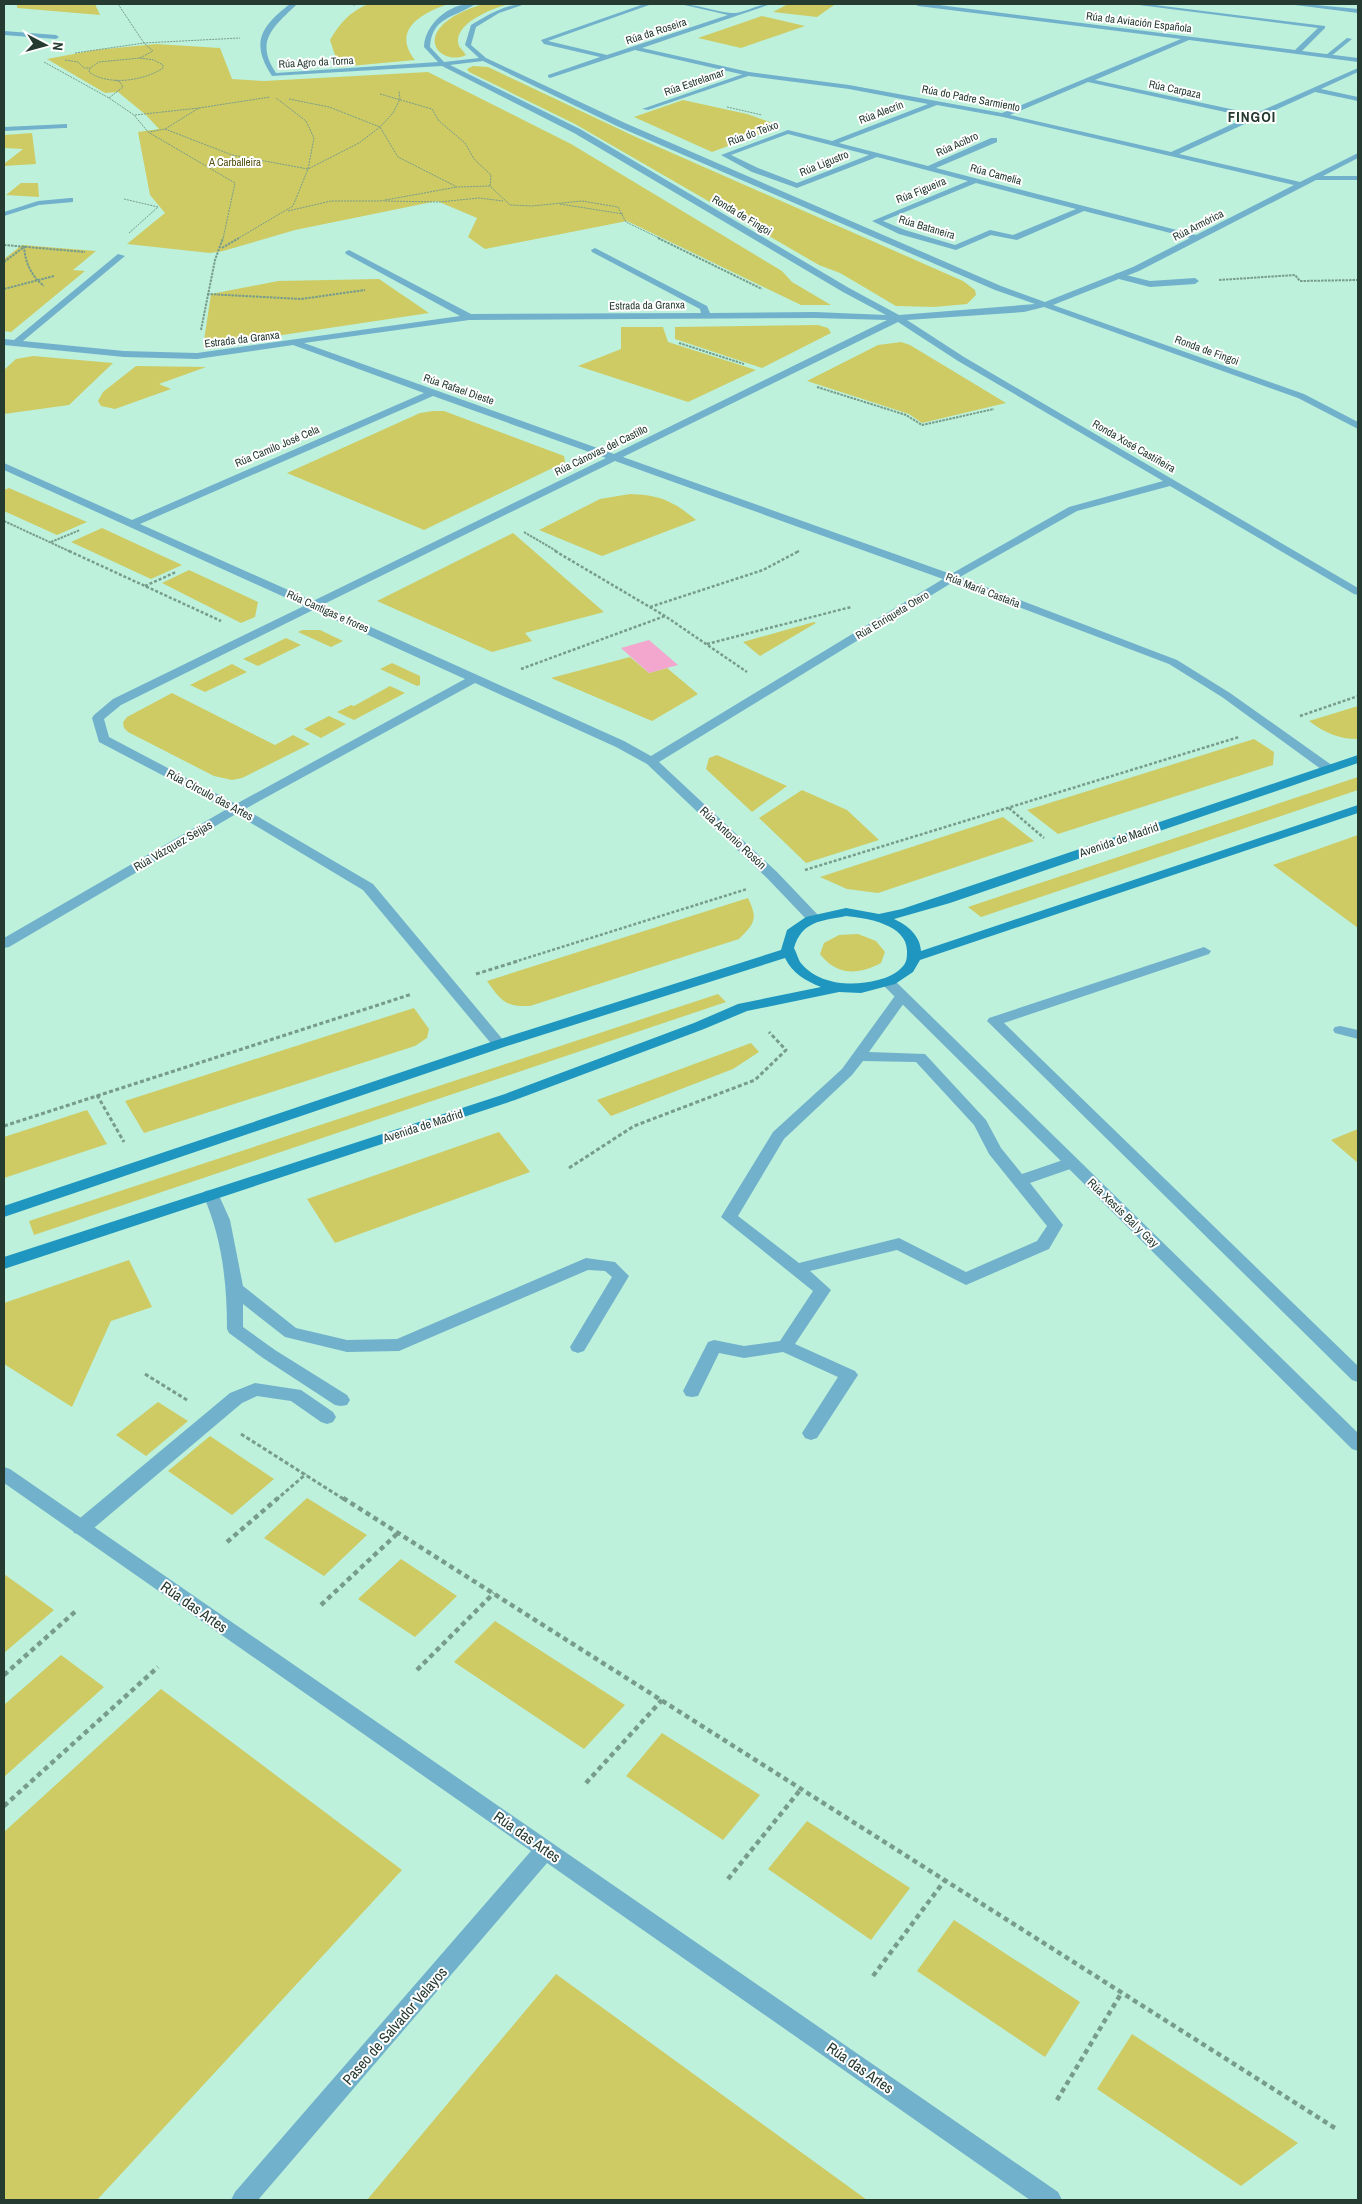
<svg xmlns="http://www.w3.org/2000/svg" width="1362" height="2204" font-family="'Archivo Narrow',sans-serif">
	<style>
		.green { fill: #cecb64 }
		.water { fill: #f3a7ce }
		.lines { fill: none; stroke-linecap: round; stroke-linejoin: round }
		.path-far4 { stroke: #779c8c; stroke-width: 1; stroke-dasharray: 2 1; stroke-linecap: butt }
		.path-far3 { stroke: #779c8c; stroke-width: 2; stroke-dasharray: 2.5 1; stroke-linecap: butt }
		.path-far2 { stroke: #779c8c; stroke-width: 2.5; stroke-dasharray: 3 2; stroke-linecap: butt }
		.path-far1 { stroke: #779c8c; stroke-width: 3; stroke-dasharray: 4 2.5; stroke-linecap: butt }
		.path { stroke: #779c8c; stroke-width: 4.5; stroke-dasharray: 5 4; stroke-linecap: butt }
		.lane { fill: #71b1cc; fill-rule: evenodd }
		.street { fill: #71b1cc; fill-rule: evenodd }
		.secondary { fill: #1e96c0; fill-rule: evenodd }
		.labels { text-anchor: middle; stroke-width: 4; stroke-linejoin: round; paint-order: stroke }
		.far-street-label { font-size: 11px; fill: #253a31; stroke: #fff }
		.far-park-label { font-size: 11px; fill: #545215; stroke: #fff }
		.street-label { font-size: 12px; fill: #253a31; stroke: #fff }
		.far-district-label { font-size: 15px; font-weight: bold; letter-spacing: 1px; fill: #253a31; stroke: #fff }
		.near-street-label { font-size: 15px; fill: #253a31; stroke: #fff }
	</style>
	<rect width="100%" height="100%" fill="#bdf1db"/>
	<g class="green">
		<polygon points="17,4 95,4 100,15 17,8"/>
		<path d="M369,4H448C420,14 392,30 415,60L339,67L330,40C340,23 350,11 369,4Z"/>
		<path d="M483,4H509C493,8 451,24 459,46C461,49 464,52 466,55C448,64 425,48 439,29C450,15 468,9 483,4Z"/>
		<polygon points="788,4 834,5 817,17 773,12"/>
		<polygon points="762,16 805,26 741,48 698,38"/>
		<polygon points="156,44 220,48 232,79 264,81 428,72 571,144 782,271 792,282 831,305 801,305 627,221 485,249 468,237 477,218 437,201 295,230 223,251 210,253 127,244 165,213 150,195 138,132 159,129 146,115 118,92 105,93 47,59 95,50"/>
		<polygon points="473,66 488,67 638,138 963,281 975,290 976,295 967,304 934,307 896,306 840,273 819,265 575,124 469,72 467,69"/>
		<polygon points="683,100 747,114 781,126 712,152 634,117"/>
		<polygon points="32,133 36,164 4,166 4,164 23,149 4,148 4,135"/>
		<polygon points="21,183 38,183 39,197 6,195"/>
		<polygon points="22,245 96,251 73,270 85,271 11,332 4,331 4,259"/>
		<polygon points="379,279 429,313 203,347 211,294 278,281"/>
		<polygon points="818,325 828,328 831,333 762,368 675,339 675,327"/>
		<polygon points="621,327 663,327 668,342 756,370 688,402 578,366 621,349"/>
		<polygon points="901,342 910,345 1006,403 922,423 909,414 807,381 878,345"/>
		<polygon points="33,356 113,363 69,405 4,414 4,370 16,359"/>
		<polygon points="136,366 206,367 159,384 171,389 115,409 101,406 98,401 103,392"/>
		<polygon points="433,411 444,411 564,456 565,462 424,530 287,473 420,413"/>
		<polygon points="9,488 87,522 57,535 4,511 4,490"/>
		<path d="M630,494C660,495 673,501 696,520L602,556L539,530L600,499Z"/>
		<polygon points="102,528 182,565 151,579 71,542"/>
		<polygon points="513,533 604,612 525,633 532,641 492,652 377,601"/>
		<polygon points="189,570 258,602 255,617 241,623 162,583"/>
		<polygon points="814,622 816,623 760,656 743,642"/>
		<polygon points="302,630 320,630 343,641 331,647 298,632"/>
		<polygon points="286,638 301,645 258,666 243,659"/>
		<polygon points="630,657 649,673 667,668 698,694 652,721 551,678"/>
		<polygon points="392,663 420,676 420,685 417,686 380,669"/>
		<polygon points="232,664 247,672 205,692 190,685"/>
		<polygon points="390,686 405,693 354,720 337,712 351,705 354,706"/>
		<polygon points="172,693 275,745 293,735 310,744 242,778 232,780 214,776 128,732 124,728 123,722 127,717"/>
		<path d="M1358,706V739C1339,739 1325,733 1309,721Z"/>
		<polygon points="329,716 346,724 321,738 304,729"/>
		<polygon points="1254,739 1274,752 1273,765 1058,834 1027,810"/>
		<polygon points="717,755 787,786 752,812 706,769 709,758"/>
		<polygon points="1358,777 1358,790 981,917 968,907"/>
		<polygon points="802,790 847,810 879,840 806,863 759,818"/>
		<polygon points="1003,817 1034,841 878,893 847,889 820,877"/>
		<polygon points="1358,835 1358,928 1273,865"/>
		<path d="M748,898C758,919 755,923 739,939L530,1006C504,1007 501,1000 487,981Z"/>
		<path d="M858,934L876,941L885,952L881,963C858,975 837,976 820,954L824,943L839,935Z"/>
		<polygon points="718,994 726,1002 34,1235 29,1221"/>
		<polygon points="414,1008 429,1029 427,1038 415,1046 144,1133 125,1101"/>
		<polygon points="751,1043 759,1052 733,1069 611,1116 597,1100"/>
		<polygon points="87,1110 107,1144 4,1178 4,1137"/>
		<polygon points="1358,1129 1358,1163 1331,1140"/>
		<polygon points="499,1132 530,1172 335,1243 307,1199"/>
		<polygon points="129,1260 152,1307 111,1321 72,1407 4,1364 4,1303"/>
		<polygon points="158,1402 188,1421 146,1456 116,1435"/>
		<polygon points="210,1436 274,1479 232,1515 168,1471"/>
		<polygon points="307,1498 367,1535 324,1576 264,1538"/>
		<polygon points="401,1559 457,1596 415,1637 358,1599"/>
		<polygon points="4,1574 54,1610 4,1653"/>
		<polygon points="495,1621 625,1705 584,1749 454,1662"/>
		<polygon points="61,1655 104,1687 4,1777 4,1705"/>
		<polygon points="161,1689 402,1870 97,2200 4,2200 4,1832"/>
		<polygon points="662,1733 760,1795 723,1840 626,1776"/>
		<polygon points="807,1821 910,1888 871,1940 768,1869"/>
		<polygon points="954,1920 1080,2002 1045,2057 917,1971"/>
		<polygon points="556,1974 867,2200 367,2200"/>
		<polygon points="1132,2034 1298,2143 1241,2186 1097,2089"/>
	</g>
	<polygon class="water" points="649,640 678,665 649,673 621,648"/>
	<g class="lines">
		<g class="path-far4">
			<polyline points="118,4 144,43 153,51 140,58"/>
			<polyline points="353,5 359,4"/>
			<polyline points="75,53 144,43 240,38"/>
			<path d="M140,58L154,60L163,65V68C144,81 108,86 89,72L90,68L99,62Z"/>
			<polyline points="65,60 78,62 84,68 90,68"/>
			<polyline points="44,62 109,98 134,115 148,132 235,183 223,239"/>
			<polyline points="380,94 432,109 439,121 465,143 474,159 491,175 490,186 510,205 532,206 582,201 618,207 626,222 661,239"/>
			<polyline points="109,98 123,87 120,82 115,80"/>
			<polyline points="289,99 329,107 380,127 398,157 457,187 490,186"/>
			<polyline points="727,107 762,115"/>
			<polyline points="199,108 270,97"/>
			<polyline points="135,115 199,108 165,129 149,132"/>
			<polyline points="165,129 232,155 308,169 359,143 380,127 393,113 400,99 399,91"/>
			<polyline points="124,199 158,207 129,233"/>
			<polyline points="385,201 439,202 479,198 503,201"/>
			<polyline points="560,204 623,214"/>
			<polyline points="288,211 331,201 380,201 457,187"/>
			<polyline points="237,239 293,206 308,169 314,138 306,121 276,98"/>
		</g>
		<g class="path-far3">
			<polyline points="658,238 762,289"/>
			<polyline points="4,245 85,252"/>
			<path d="M24,246C25,262 31,276 44,286"/>
			<polyline points="222,248 239,238"/>
			<polyline points="4,262 24,247"/>
			<polyline points="1219,280 1295,275 1300,281 1358,280"/>
			<polyline points="4,289 54,276"/>
			<polyline points="207,294 301,299 365,290"/>
			<polyline points="201,330 215,260 223,238"/>
			<polyline points="679,343 744,364"/>
			<polyline points="817,387 906,415 922,425 994,409"/>
			<polyline points="4,521 71,552"/>
			<polyline points="524,532 558,552"/>
			<polyline points="51,542 80,530"/>
			<polyline points="797,552 799,551"/>
		</g>
		<g class="path-far2">
			<polyline points="69,551 221,621"/>
			<polyline points="555,551 665,616 747,672"/>
			<polyline points="145,586 176,572"/>
			<polyline points="650,607 763,570 799,551"/>
			<polyline points="707,644 851,607"/>
			<polyline points="521,669 665,616"/>
			<polyline points="1300,716 1358,696"/>
			<polyline points="1009,808 1044,838"/>
			<polyline points="805,870 1239,737"/>
			<polyline points="514,962 747,889"/>
		</g>
		<g class="path-far1">
			<polyline points="476,974 518,961"/>
			<polyline points="97,1095 124,1142"/>
			<polyline points="4,1126 412,994"/>
			<polyline points="569,1168 634,1126 755,1080 786,1050 769,1032"/>
			<polyline points="145,1374 187,1400"/>
			<polyline points="241,1434 345,1500"/>
			<polyline points="276,1500 306,1474"/>
		</g>
		<g class="path">
			<polyline points="343,1498 1338,2130"/>
			<polyline points="227,1542 278,1498"/>
			<polyline points="321,1605 398,1533"/>
			<polyline points="417,1670 494,1593"/>
			<polyline points="4,1675 77,1610"/>
			<polyline points="586,1783 662,1700"/>
			<polyline points="4,1806 158,1667"/>
			<polyline points="728,1879 801,1789"/>
			<polyline points="873,1976 945,1880"/>
			<polyline points="1057,2100 1122,1992"/>
		</g>
		<g class="lane">
			<polygon points="1347,38 1352,39 1330,57 1326,57 1326,55"/>
			<polygon points="749,72 752,74 751,75 648,110 642,109"/>
			<polygon points="1118,273 1150,281 1195,278 1199,281 1195,284 1150,287 1115,278 1115,274"/>
			<polygon points="1204,947 1211,951 1209,954 1004,1023 1358,1366 1358,1382 1352,1380 987,1021 989,1018"/>
			<path d="M902,992L909,996L869,1052L925,1054L986,1120L1001,1148L1022,1174L1066,1159H1076L1079,1163L1076,1167L1030,1183L1063,1225L1049,1249L966,1285L897,1250L810,1271L831,1290L795,1344L855,1371L858,1375L817,1438L811,1440L805,1438L802,1433L838,1377L783,1352L744,1358L719,1353L698,1396L692,1397L686,1396L683,1391L708,1342L714,1340L744,1346L780,1341L813,1291L721,1217L773,1132L842,1069L897,993ZM863,1061L916,1062L974,1125L989,1154L1047,1226L1037,1241L966,1272L899,1238L799,1263L738,1216L784,1139L852,1075Z"/>
			<polygon points="1340,1026 1358,1030 1358,1039 1335,1033 1333,1030 1335,1027"/>
			<path d="M211,1190L217,1191L230,1220L243,1286L296,1328L347,1340L397,1339L586,1258L615,1262L629,1276L584,1351L578,1353L572,1351L570,1347L612,1277L605,1271L588,1270L399,1351L347,1352L285,1337L243,1304V1327L275,1350L347,1395L350,1400L347,1405L341,1406L335,1405L263,1358L229,1333L227,1329C227,1283 222,1237 203,1195L205,1191Z"/>
			<polygon points="255,1383 301,1390 333,1412 336,1417 333,1422 327,1424 321,1422 291,1401 257,1396 242,1403 88,1533 81,1535 74,1533 72,1528 74,1523 230,1393"/>
		</g>
		<g class="street">
			<path d="M290,4H297C274,27 254,40 276,73L438,62L424,47C425,23 451,2 475,4C455,18 432,16 430,47L444,62L479,58L465,45L471,25C488,15 505,4 525,4L499,13L476,27L471,45L486,58L625,123L1001,286L1045,302L1133,267L1190,238L1084,211L1017,240L991,235L956,250L899,234L872,221L968,181L877,157L797,188L752,172L721,155L788,130L832,141L928,104L849,89L749,76L635,50L550,78L548,77V75L600,57L544,44L541,40L644,4H652L548,41L607,55L728,15L680,4C697,4 723,14 736,13C748,11 758,4 771,4L642,48L749,72L849,85L1002,113L1181,39L918,6L915,4H931L1295,50L1318,28L1131,4H1147L1325,26V28L1302,51L1358,58V62L1189,40L1095,80L1254,114L1358,68V72L1321,89L1358,97V101L1315,92L1179,154L1300,182L1358,153V158L1323,176H1358V180H1316L1139,271L1053,305L1304,394L1358,422V429L1298,398L1044,307L1024,312L907,320L964,357L1358,588V595L1354,594L1170,486L1077,511L960,577L1177,660L1230,693L1333,766L1335,769L1333,772H1325L1222,697L1169,664L953,582L659,762L777,872L818,915L820,918L818,921H808L767,878L647,764L616,747L475,683L245,809L373,884L504,1041L506,1044L504,1047H494L363,890L236,814L9,947L4,948V938L227,809L99,742L92,718L94,715L113,699L304,606L4,470V463L132,520L424,393L293,345L197,359L124,357L4,345V339L14,340L118,254L125,256L23,341L124,351L197,353L460,316L346,254L345,252L349,250L471,314L701,313L700,309L592,252L591,250L595,248L707,306L710,313L815,312L886,315L843,292L574,133L442,66L272,76C250,43 261,26 290,4ZM483,61L619,127L995,290L1035,304L899,315L849,288L580,129L450,65ZM1088,82L1248,117L1171,152L1010,115ZM937,105L1003,117L1294,185L1196,235L936,168L997,142V138H991L928,166L839,143ZM788,134L869,155L797,183L758,168L731,155ZM976,183L1076,209L1013,235L990,230L955,245L905,230L883,221ZM815,318L887,320L614,454L304,343L469,320ZM898,322L958,361L1163,481L1069,507L951,574L623,457ZM433,396L606,458L313,601L140,524ZM615,461L943,579L651,756L624,741L322,605ZM313,610L465,679L236,804L109,737L104,719L121,705Z"/>
			<polygon points="1287,4 1306,4 1358,9 1358,13"/>
			<polygon points="4,31 56,35 59,37 56,39 4,35"/>
			<polygon points="67,124 67,128 64,128 4,131 4,127"/>
			<polygon points="70,198 73,198 73,202 39,205 4,216 4,212 38,201"/>
			<polygon points="888,978 893,979 1358,1433 1358,1451 1352,1449 883,985 881,982 883,979"/>
			<polygon points="4,1467 10,1469 1058,2192 1062,2200 1030,2200 547,1863 258,2200 231,2200 235,2192 531,1851 4,1483"/>
		</g>
		<path class="secondary" d="M1358,755V763L950,903L894,919C907,925 920,935 921,951L1358,805V813L920,960L913,972L895,984L861,993L839,992L747,1011L704,1029L515,1100L4,1269V1257L505,1094L694,1023L738,1004L821,987C806,981 792,973 785,958L504,1047L4,1217V1206L494,1041L781,950L787,930L806,917L846,908L879,914L902,909ZM846,916C866,918 907,924 907,951C907,956 907,961 904,965C898,973 887,978 878,980C852,987 818,985 800,962C798,958 796,952 794,948C802,921 821,921 846,916Z"/>
	</g>
	<g class="labels">
		<g class="far-street-label">
			<text transform="translate(1139 22) rotate(7)" y="4">Rúa da Aviación Española</text>
			<text transform="translate(656 31) rotate(-18)" y="4">Rúa da Roseira</text>
			<text transform="translate(316 62) rotate(-3)" y="4">Rúa Agro da Torna</text>
			<text transform="translate(694 82) rotate(-19)" y="4">Rúa Estrelamar</text>
			<text transform="translate(1175 89) rotate(12)" y="4">Rúa Carpaza</text>
			<text transform="translate(971 98) rotate(11)" y="4">Rúa do Padre Sarmiento</text>
			<text transform="translate(881 112) rotate(-21)" y="4">Rúa Alecrín</text>
			<text transform="translate(753 133) rotate(-20)" y="4">Rúa do Teixo</text>
			<text transform="translate(957 144) rotate(-24)" y="4">Rúa Acibro</text>
			<text transform="translate(824 163) rotate(-22)" y="4">Rúa Ligustro</text>
			<text transform="translate(996 174) rotate(15)" y="4">Rúa Camelia</text>
			<text transform="translate(921 190) rotate(-22)" y="4">Rúa Figueira</text>
			<text transform="translate(742 215) rotate(31)" y="4">Ronda de Fingoi</text>
			<text transform="translate(1198 225) rotate(-27)" y="4">Rúa Armórica</text>
			<text transform="translate(927 227) rotate(17)" y="4">Rúa Bataneira</text>
			<text transform="translate(647 305) rotate(-1)" y="4">Estrada da Granxa</text>
			<text transform="translate(242 339) rotate(-7)" y="4">Estrada da Granxa</text>
			<text transform="translate(1207 350) rotate(20)" y="4">Ronda de Fingoi</text>
			<text transform="translate(459 389) rotate(19)" y="4">Rúa Rafael Dieste</text>
			<text transform="translate(277 446) rotate(-23)" y="4">Rúa Camilo José Cela</text>
			<text transform="translate(1134 446) rotate(30)" y="4">Ronda Xosé Castiñeira</text>
			<text transform="translate(601 450) rotate(-26)" y="4">Rúa Cánovas del Castillo</text>
			<text transform="translate(983 590) rotate(21)" y="4">Rúa María Castaña</text>
			<text transform="translate(328 611) rotate(24)" y="4">Rúa Cantigas e frores</text>
			<text transform="translate(892 615) rotate(-31)" y="4">Rúa Enriqueta Otero</text>
		</g>
		<g class="far-park-label">
			<text x="235" y="166">A Carballeira</text>
		</g>
		<g class="street-label">
			<text transform="translate(210 795) rotate(28)" y="4">Rúa Círculo das Artes</text>
			<text transform="translate(733 838) rotate(43)" y="4">Rúa Antonio Rosón</text>
			<text transform="translate(1119 840) rotate(-19)" y="4">Avenida de Madrid</text>
			<text transform="translate(173 846) rotate(-30)" y="4">Rúa Vázquez Seijas</text>
			<text transform="translate(423 1126) rotate(-18)" y="4">Avenida de Madrid</text>
			<text transform="translate(1123 1213) rotate(44)" y="4">Rúa Xesús Bal y Gay</text>
		</g>
		<g class="far-district-label">
			<text x="1252" y="122">FINGOI</text>
		</g>
		<g class="near-street-label">
			<text transform="translate(194 1607) rotate(35)" y="5">Rúa das Artes</text>
			<text transform="translate(527 1837) rotate(35)" y="5">Rúa das Artes</text>
			<text transform="translate(395 2026) rotate(-49)" y="5">Paseo de Salvador Velayos</text>
			<text transform="translate(860 2068) rotate(35)" y="5">Rúa das Artes</text>
		</g>
	</g>
	<rect width="1362" height="2204" fill="none" stroke="#253a31" stroke-width="10"/>
	<g transform="translate(45 45) rotate(96)" stroke="#ffffff" stroke-width="4" paint-order="stroke">
	<path d="M0-4L9 19L0 12L-9 19Z" fill="#253a31"/>
	<text y="-8" font-size="14" font-weight="bold" text-anchor="middle" fill="#253a31">N</text>
	</g>
</svg>
